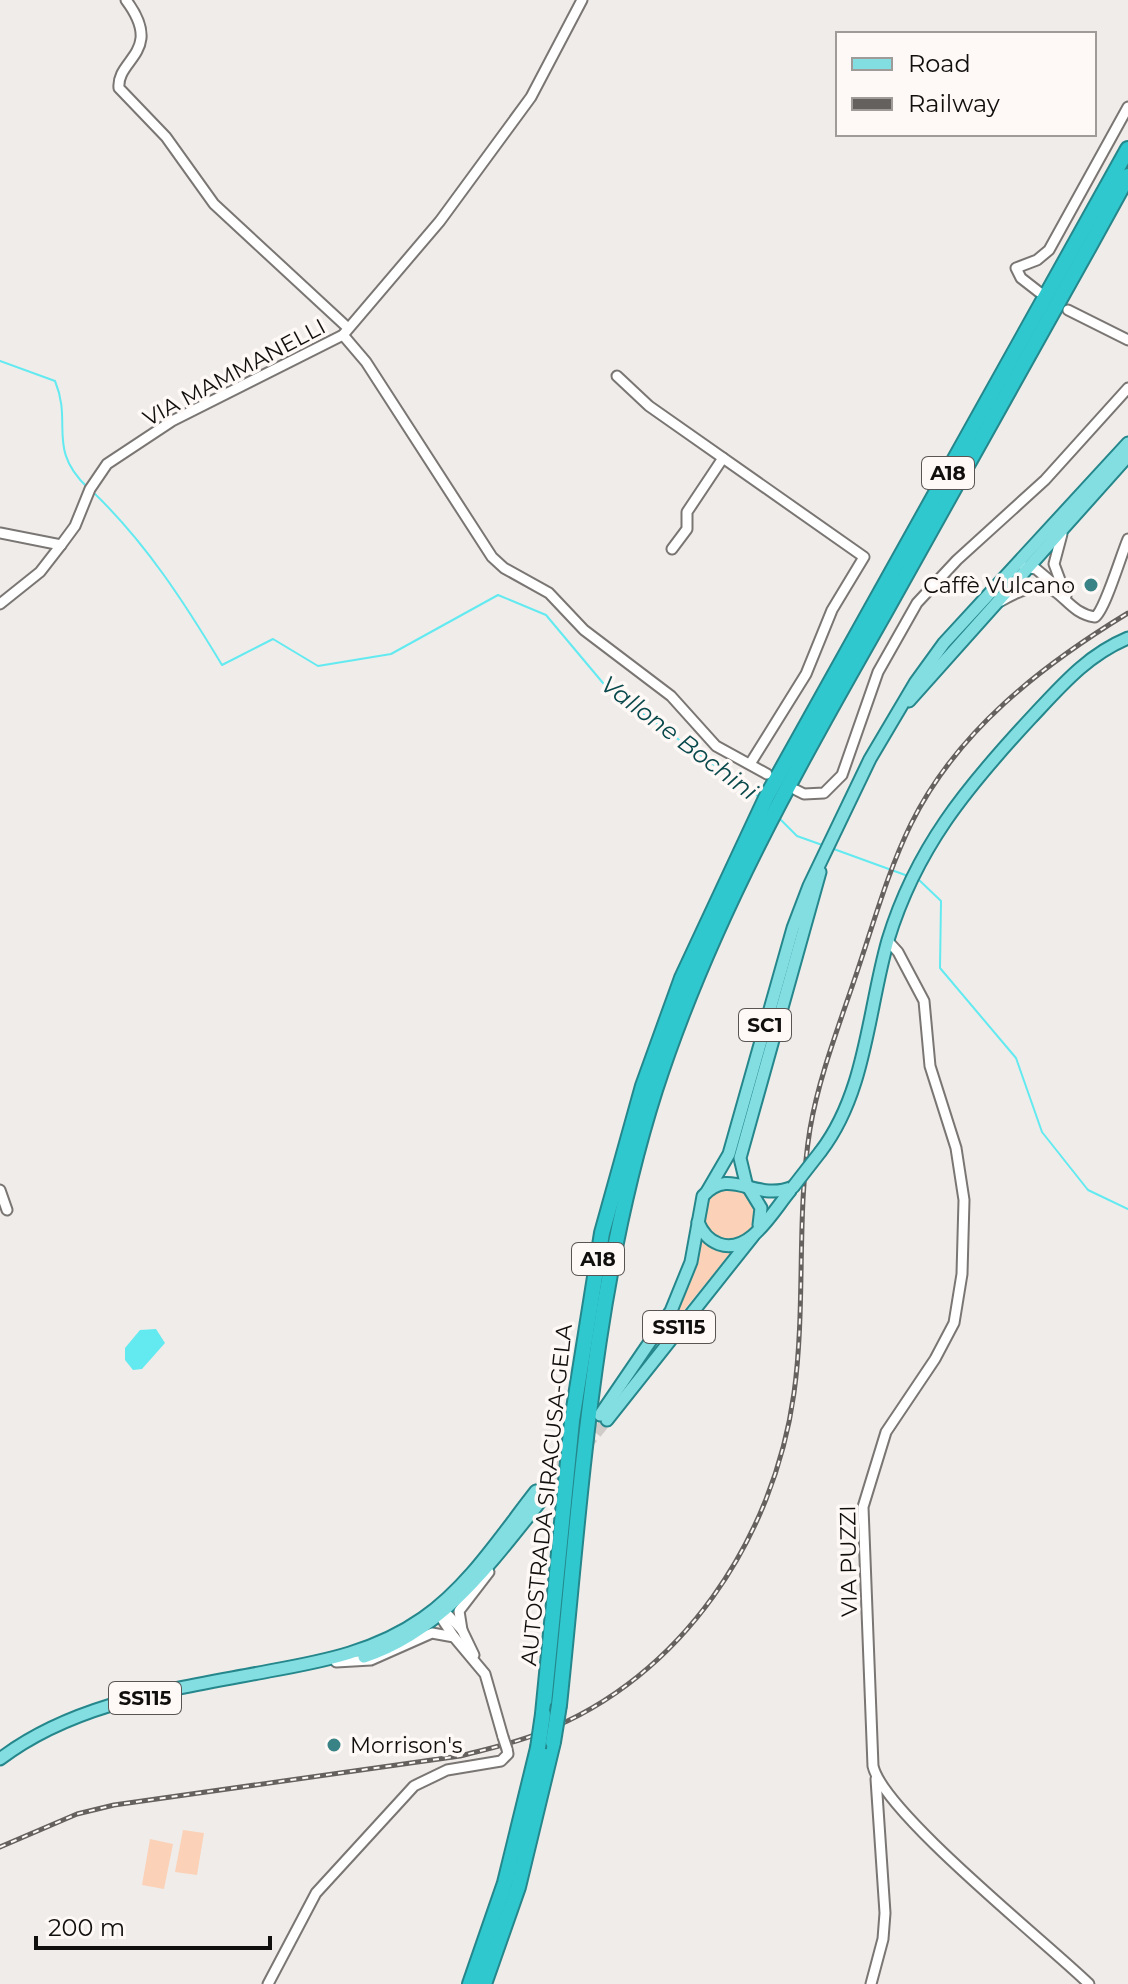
<svg xmlns="http://www.w3.org/2000/svg" width="1128" height="1984" font-family="Montserrat,sans-serif">
	<style>
		.green { fill: #fbd1b7 }
		.water { fill: #62eaf0 }
		.lines { fill: none; stroke-linecap: round; stroke-linejoin: round }
		.stream { stroke: #62eaf0; stroke-width: 2 }
		.major-tunnel { stroke: #cfcbc8; stroke-width: 11; stroke-dasharray: 11 5.5; stroke-linecap: butt }
		.minor-casing { stroke: #7a7673; stroke-width: 13 }
		.major-casing { stroke: #25878b; stroke-width: 15 }
		.highway-casing { stroke: #25878b; stroke-width: 18 }
		.minor { stroke: #fff; stroke-width: 9 }
		.major { stroke: #83dee2; stroke-width: 11 }
		.highway { stroke: #30c8cf; stroke-width: 14 }
		.rail-casing { stroke: #64615f; stroke-width: 5 }
		.rail { stroke: #fef9f6; stroke-width: 2; stroke-dasharray: 6; stroke-linecap: butt }
		.minor-bridge-casing { stroke: #7a7673; stroke-width: 13; stroke-linecap: butt }
		.major-bridge-casing { stroke: #25878b; stroke-width: 15; stroke-linecap: butt }
		.highway-bridge-casing { stroke: #25878b; stroke-width: 18; stroke-linecap: butt }
		.minor-bridge { stroke: #fff; stroke-width: 9 }
		.major-bridge { stroke: #83dee2; stroke-width: 11 }
		.highway-bridge { stroke: #30c8cf; stroke-width: 14 }
		.poi-dot { fill: #398285; stroke: #fef9f6; stroke-width: 3 }
		.labels { text-anchor: middle; stroke-width: 7; stroke-linejoin: round; paint-order: stroke }
		.shield { fill: #fef9f6; stroke: #585554; stroke-width: 2 }
		.shield-label { font-size: 20px; font-weight: bold; fill: #110f0e }
		.street-label { font-size: 22px; fill: #110f0e; stroke: #fef9f6 }
		.poi-label { font-size: 22px; fill: #110f0e; stroke: #fef9f6; text-anchor: end }
		.water-label { font-size: 24px; font-style: italic; fill: #09494c; stroke: #fef9f6 }
	</style>
	<rect width="100%" height="100%" fill="#f0ece9"/>
	<g class="green">
		<circle cx="729" cy="1214" r="26"/>
		<polygon points="701,1239 733,1250 680,1315 677,1312"/>
		<polygon points="183,1830 204,1833 197,1875 175,1872"/>
		<polygon points="150,1839 173,1844 164,1889 142,1885"/>
	</g>
	<polygon class="water" points="156,1329 165,1343 142,1369 133,1370 125,1360 125,1348 140,1330"/>
	<g class="lines">
		<g class="stream">
			<path d="M0,361L55,381C73,424 46,448 88,488"/>
			<path d="M93,492C146,543 184,602 222,665L273,639L318,666L391,654L498,595L546,615L608,689L759,797"/>
			<polyline points="780,819 797,836 825,846"/>
			<polyline points="831,848 908,876"/>
			<polyline points="918,879 941,901 940,968 1016,1058 1042,1132 1088,1190 1128,1209"/>
		</g>
		<g class="major-tunnel">
			<polyline points="536,1491 587,1431"/>
			<polyline points="544,1497 607,1420"/>
		</g>
		<defs>
			<g id="minor">
				<path d="M126,0C165,52 116,59 119,88L166,137L214,204L348,328"/>
				<polyline points="1039,292 1021,278 1016,268 1037,260 1049,250 1128,107"/>
				<polyline points="1068,310 1128,340"/>
				<polyline points="343,335 366,362 492,557 504,568 549,593 584,630 671,696 716,746 767,774"/>
				<polyline points="617,376 649,406 864,557 832,610 806,674 750,764"/>
				<polyline points="0,533 61,545"/>
				<polyline points="1062,534 1054,564 1066,596"/>
				<polyline points="672,549 687,529 687,512 723,458"/>
				<polyline points="1024,567 1036,569 1061,590"/>
				<path d="M1001,601C1064,564 1056,611 1095,617C1105,610 1121,555 1128,539"/>
				<polyline points="0,604 40,572 61,545 75,526 90,489 107,464 172,421 343,335 440,221 531,97 582,0"/>
				<polyline points="796,790 804,794 824,793 842,775 878,672 917,603 957,560 1045,480 1128,388"/>
				<path d="M888,941L898,952L924,1001L930,1066L956,1148L964,1200L962,1274L954,1323L935,1359L886,1432L863,1507L873,1766C883,1812 1047,1943 1089,1984"/>
				<polyline points="0,1190 7,1210"/>
				<polyline points="443,1610 442,1619 454,1637"/>
				<polyline points="436,1613 448,1615 462,1630"/>
				<polyline points="474,1655 462,1630 459,1611 489,1572"/>
				<polyline points="336,1662 371,1660 432,1633 454,1637 485,1674 503,1737"/>
				<polyline points="268,1984 316,1893 414,1786 447,1770 501,1761 508,1754 507,1749"/>
				<polyline points="871,1984 883,1939 885,1913 876,1779"/>
			</g>
			<g id="major">
				<polyline points="909,701 1128,456"/>
				<path d="M821,1151C866,1092 868,1010 888,940C916,848 967,787 1031,718C1061,686 1087,655 1128,638"/>
				<polyline points="747,1187 740,1158 820,872"/>
				<polyline points="708,1190 729,1154 793,928 809,886 870,759 915,683 944,643 1128,443"/>
				<polyline points="750,1190 761,1208 759,1225"/>
				<path d="M698,1222C702,1232 708,1240 719,1244C750,1255 773,1211 790,1191"/>
				<path d="M600,1415L671,1311L691,1262L703,1196C730,1165 755,1203 793,1187"/>
				<polyline points="607,1420 753,1236"/>
				<path d="M364,1657C444,1631 493,1560 544,1497"/>
				<path d="M0,1759C76,1701 177,1689 269,1671C325,1661 376,1651 423,1618C469,1586 502,1534 536,1491"/>
			</g>
			<g id="highway">
				<path d="M559,1705C581,1497 591,1291 655,1090C710,920 797,767 885,612C966,467 1048,322 1128,176"/>
				<polyline points="543,1714 572,1421 602,1233 643,1086 682,978 767,796 1128,149"/>
				<polyline points="470,1984 505,1883 538,1748"/>
				<polyline points="484,1984 518,1887 553,1742"/>
			</g>
		</defs>
		<use href="#minor" class="minor-casing"/>
		<use href="#major" class="major-casing"/>
		<use href="#highway" class="highway-casing"/>
		<use href="#minor" class="minor"/>
		<use href="#major" class="major"/>
		<use href="#highway" class="highway"/>
		<defs>
			<path id="rail" d="M0,1847L77,1814L114,1805L460,1756C487,1749 516,1743 542,1732C682,1678 774,1538 794,1393C806,1305 796,1216 810,1129C819,1076 840,1023 857,972C874,922 888,871 911,824C957,731 1041,666 1128,613"/>
		</defs>
		<use href="#rail" class="rail-casing"/>
		<use href="#rail" class="rail"/>
		<defs>
			<polyline id="minor-bridge" points="503,1737 507,1749"/>
			<polyline id="major-bridge" points="793,1187 821,1151"/>
			<g id="highway-bridge">
				<polyline points="553,1742 559,1705"/>
				<polyline points="538,1748 543,1714"/>
			</g>
		</defs>
		<use href="#minor-bridge" class="minor-bridge-casing"/>
		<use href="#major-bridge" class="major-bridge-casing"/>
		<use href="#highway-bridge" class="highway-bridge-casing"/>
		<use href="#minor-bridge" class="minor-bridge"/>
		<use href="#major-bridge" class="major-bridge"/>
		<use href="#highway-bridge" class="highway-bridge"/>
	</g>
	<g class="poi-dot">
		<circle cx="1091" cy="585" r="8"/>
		<circle cx="334" cy="1745" r="8"/>
	</g>
	<g class="labels">
		<g class="shield">
			<rect x="922" y="457" width="52" height="32" rx="6"/>
			<rect x="739" y="1009" width="52" height="32" rx="6"/>
			<rect x="572" y="1243" width="52" height="32" rx="6"/>
			<rect x="643" y="1311" width="72" height="32" rx="6"/>
			<rect x="109" y="1682" width="72" height="32" rx="6"/>
		</g>
		<g class="shield-label">
			<text x="948" y="480">A18</text>
			<text x="765" y="1032">SC1</text>
			<text x="598" y="1266">A18</text>
			<text x="679" y="1334">SS115</text>
			<text x="145" y="1705">SS115</text>
		</g>
		<g class="street-label">
			<text transform="translate(234 372) rotate(-28)" y="8">VIA MAMMANELLI</text>
			<text transform="translate(546 1495) rotate(-84)" y="8">AUTOSTRADA SIRACUSA-GELA</text>
			<text transform="translate(848 1561) rotate(-91)" y="8">VIA PUZZI</text>
		</g>
		<g class="poi-label">
			<text x="1075" y="593">Caffè Vulcano</text>
			<text x="350" y="1753" text-anchor="start">Morrison's</text>
		</g>
		<g class="water-label">
			<text transform="translate(679 738) rotate(37)" y="8">Vallone Bochini</text>
		</g>
	</g>
	<rect x="836" y="32" width="260" height="104" fill="#fef9f6" stroke="#9f9b99" stroke-width="2"/>
	<rect x="852" y="58" width="40" height="12" fill="#83dee2" stroke="#9f9b99" stroke-width="2"/>
	<text x="908" y="72" font-size="24" fill="#110f0e">Road</text>
	<rect x="852" y="98" width="40" height="12" fill="#64615f" stroke="#9f9b99" stroke-width="2"/>
	<text x="908" y="112" font-size="24" fill="#110f0e">Railway</text>
	<path d="M36 1936v12h234v-12" fill="none" stroke="#110f0e" stroke-width="4"/>
	<text x="48" y="1936" font-size="24" fill="#110f0e" stroke="#fef9f6" stroke-width="6" paint-order="stroke">200 m</text>
</svg>
